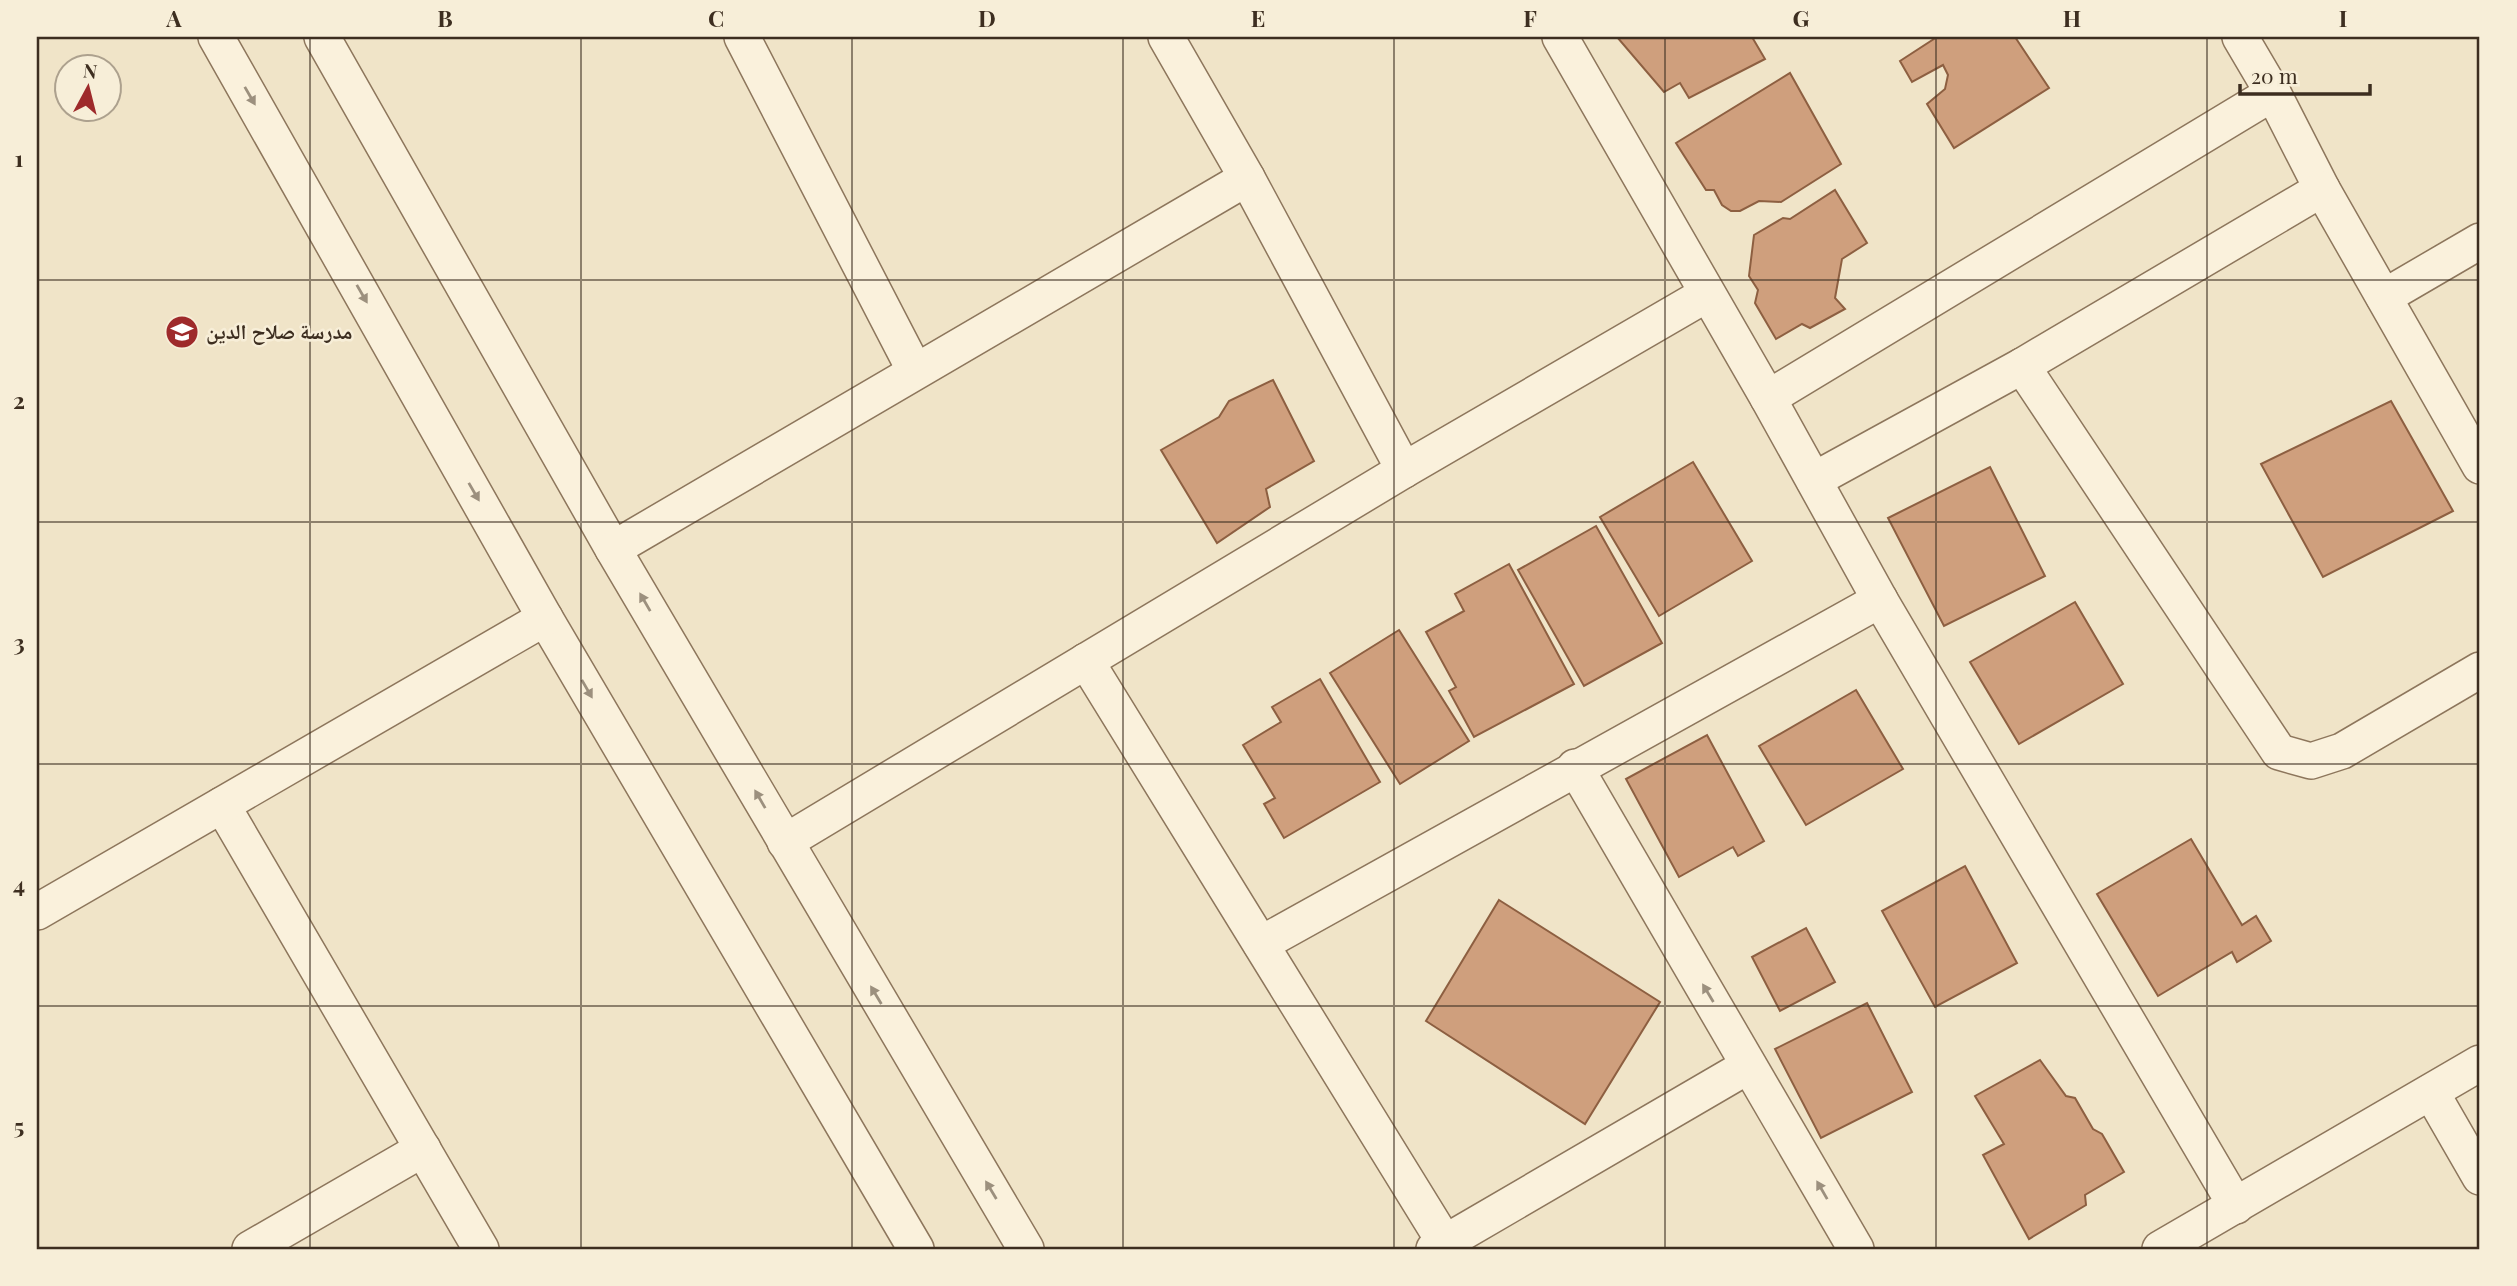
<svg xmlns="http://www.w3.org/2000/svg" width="2517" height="1286" font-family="'Playfair Display','Noto Naskh Arabic',serif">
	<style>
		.building { fill: #cf9f7d; stroke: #8d5f41; stroke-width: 2 }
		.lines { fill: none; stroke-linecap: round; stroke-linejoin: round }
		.minor-casing { stroke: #8d765c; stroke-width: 38 }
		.minor { stroke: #faf1dc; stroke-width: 35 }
		.oneway { fill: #9c907e }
		.grid { fill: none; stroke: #3d2e20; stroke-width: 2; stroke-opacity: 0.55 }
		.labels { text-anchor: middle; stroke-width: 5; stroke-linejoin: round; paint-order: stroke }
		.poi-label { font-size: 21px; font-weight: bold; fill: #3d2e20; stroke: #f7eed8; text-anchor: start }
		.neatline { fill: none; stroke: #3d2e20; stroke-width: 2.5 }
		.grid-label { font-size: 23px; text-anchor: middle; font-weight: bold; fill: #3d2e20 }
	</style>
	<rect width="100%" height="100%" fill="#f0e4c8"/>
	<g class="building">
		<polygon points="1617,37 1752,37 1765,59 1689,98 1680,83 1664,92"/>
		<polygon points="1937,37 2015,37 2049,88 1954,148 1927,104 1945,89 1948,75 1943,65 1912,82 1900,61"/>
		<polygon points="1790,73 1841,164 1781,202 1759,201 1740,211 1731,211 1722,205 1714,190 1706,190 1676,143"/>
		<polygon points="1835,190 1867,243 1842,259 1835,298 1845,309 1810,328 1802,324 1776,339 1755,303 1758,290 1749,276 1754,235 1783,218 1790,219"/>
		<polygon points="1273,380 1314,461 1266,489 1270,507 1217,543 1161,450 1219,417 1229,401"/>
		<polygon points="2391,401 2453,511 2323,577 2261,464"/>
		<polygon points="1693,462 1752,561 1659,616 1600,517"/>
		<polygon points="1990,467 2045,576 1944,626 1888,518"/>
		<polygon points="1596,526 1662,643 1584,686 1518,570"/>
		<polygon points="1509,564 1574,684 1474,737 1449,691 1456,687 1426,632 1464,611 1455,594"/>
		<polygon points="2075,602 2123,684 2019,744 1970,662"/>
		<polygon points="1399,630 1469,741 1400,784 1330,673"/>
		<polygon points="1320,679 1380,782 1284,838 1264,804 1275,798 1243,745 1281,722 1272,707"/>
		<polygon points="1856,690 1903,769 1806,825 1759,746"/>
		<polygon points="1707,735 1764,841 1738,856 1733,847 1679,877 1626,779"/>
		<polygon points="2191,839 2242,925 2256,916 2271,941 2237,962 2232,952 2158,996 2097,894"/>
		<polygon points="1965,866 2017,963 1935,1007 1882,911"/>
		<polygon points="1499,900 1660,1002 1585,1124 1426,1021"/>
		<polygon points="1806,928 1835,982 1780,1011 1752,957"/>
		<polygon points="1867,1003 1912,1092 1821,1138 1775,1049"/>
		<polygon points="2040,1060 2066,1096 2075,1098 2093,1129 2102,1134 2124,1172 2085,1195 2086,1205 2029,1239 1983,1155 2004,1144 1975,1096"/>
	</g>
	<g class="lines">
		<defs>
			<g id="minor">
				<polyline points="216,37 545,618 916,1249"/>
				<polyline points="322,37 613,549 1026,1249"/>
				<polyline points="742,37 915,371"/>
				<polyline points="1166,37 1247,178 1404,470"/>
				<polyline points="1560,37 1768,398 1880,600 2236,1206"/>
				<polyline points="2240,37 2273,93 2322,189 2480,466"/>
				<polyline points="2384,297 2480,241"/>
				<polyline points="2022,366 2279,752 2311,761 2342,751 2480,670"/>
				<polyline points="1768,398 2273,93"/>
				<polyline points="1814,480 2022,366 2322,189"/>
				<polyline points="613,549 1247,178"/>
				<polyline points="1086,661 1445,1243"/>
				<polyline points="1575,767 1856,1249"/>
				<polyline points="222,805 481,1249"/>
				<polyline points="785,842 1404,470 1707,294"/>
				<polyline points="37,912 545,618"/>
				<polyline points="1261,944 1880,600"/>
				<polyline points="2431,1092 2480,1177"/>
				<polyline points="250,1249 423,1149"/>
				<polyline points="1434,1249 1748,1066"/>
				<polyline points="2160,1249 2480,1063"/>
			</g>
		</defs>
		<use href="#minor" class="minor-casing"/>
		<use href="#minor" class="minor"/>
	</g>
	<defs><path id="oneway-solid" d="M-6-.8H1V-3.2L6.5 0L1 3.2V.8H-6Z" transform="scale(1.75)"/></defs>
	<g class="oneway">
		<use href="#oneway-solid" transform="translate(250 96) rotate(60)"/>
		<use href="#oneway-solid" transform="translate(362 294) rotate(60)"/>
		<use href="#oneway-solid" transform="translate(474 492) rotate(60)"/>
		<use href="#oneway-solid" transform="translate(645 602) rotate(-120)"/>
		<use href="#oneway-solid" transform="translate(587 689) rotate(60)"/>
		<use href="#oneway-solid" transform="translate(760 799) rotate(-120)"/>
		<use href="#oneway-solid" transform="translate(1708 993) rotate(-121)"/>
		<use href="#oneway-solid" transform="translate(876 995) rotate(-121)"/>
		<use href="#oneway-solid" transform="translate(991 1190) rotate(-121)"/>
		<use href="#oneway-solid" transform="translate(1822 1190) rotate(-120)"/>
	</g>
	<path class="grid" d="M310,37V1249M581,37V1249M852,37V1249M1123,37V1249M1394,37V1249M1665,37V1249M1936,37V1249M2207,37V1249M37,280H2480M37,522H2480M37,764H2480M37,1006H2480"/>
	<defs>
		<symbol id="school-disc" viewBox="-11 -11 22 22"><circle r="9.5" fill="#9e2a2b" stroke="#f7eed8"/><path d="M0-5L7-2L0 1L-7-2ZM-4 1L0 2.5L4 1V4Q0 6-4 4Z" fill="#fff"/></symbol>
	</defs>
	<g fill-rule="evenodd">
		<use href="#school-disc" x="163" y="313" width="38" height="38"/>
	</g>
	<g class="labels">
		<g class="poi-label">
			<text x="206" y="339">مدرسة صلاح الدين</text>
		</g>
	</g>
	<rect width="2517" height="1286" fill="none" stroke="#f7eed8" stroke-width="77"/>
	<g transform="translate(88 88) rotate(7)"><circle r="33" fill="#f7eed8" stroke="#ada18e" stroke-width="2"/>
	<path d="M0-5L12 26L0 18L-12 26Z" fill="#9e2a2b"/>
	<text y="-10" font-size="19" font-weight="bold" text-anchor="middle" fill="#3d2e20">N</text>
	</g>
	<path d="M2240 84v10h130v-10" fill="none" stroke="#3d2e20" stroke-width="3.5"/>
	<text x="2251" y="84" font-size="21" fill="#3d2e20" stroke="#f7eed8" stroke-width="5" paint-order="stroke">20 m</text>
	<rect x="38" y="38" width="2440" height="1210" class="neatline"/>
	<g class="grid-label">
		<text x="174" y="27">A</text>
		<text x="445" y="27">B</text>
		<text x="716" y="27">C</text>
		<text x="987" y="27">D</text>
		<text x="1258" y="27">E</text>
		<text x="1530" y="27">F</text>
		<text x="1801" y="27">G</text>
		<text x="2072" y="27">H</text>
		<text x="2343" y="27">I</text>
		<text x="19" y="167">1</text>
		<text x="19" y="409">2</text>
		<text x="19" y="651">3</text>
		<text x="19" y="893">4</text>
		<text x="19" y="1135">5</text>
	</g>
</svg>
